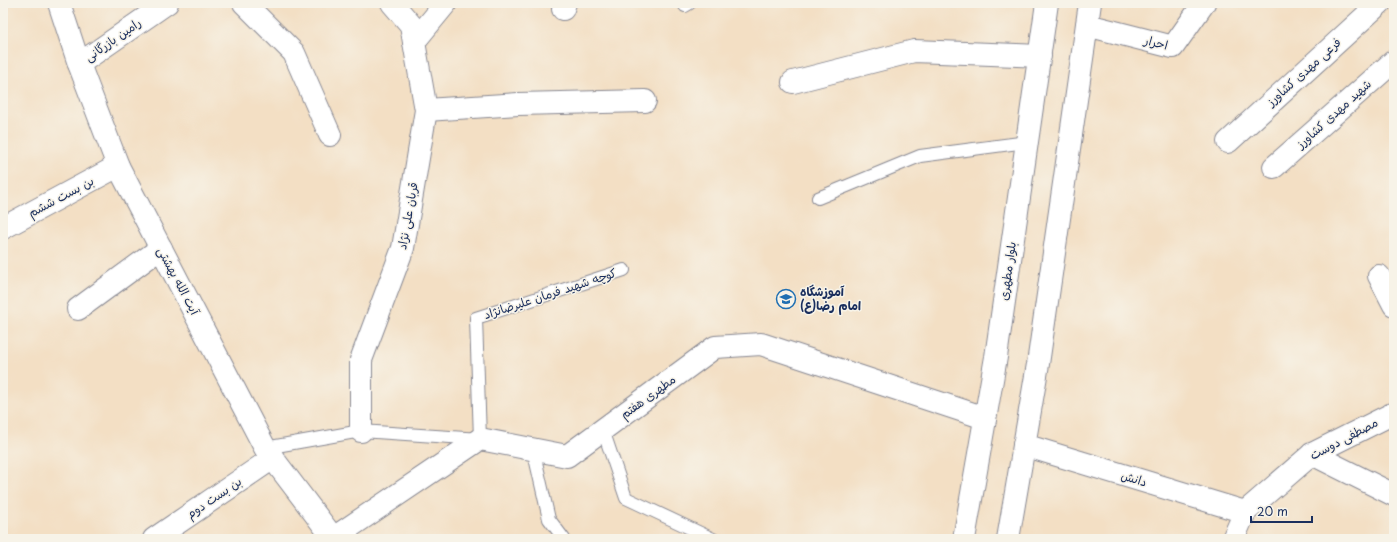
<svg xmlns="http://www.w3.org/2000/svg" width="1397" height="542" font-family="'Playpen Sans','Playpen Sans Arabic',sans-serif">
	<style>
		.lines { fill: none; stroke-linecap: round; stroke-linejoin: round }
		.lane-casing { stroke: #878791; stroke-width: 14 }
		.street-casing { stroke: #878791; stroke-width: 24 }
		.primary-casing { stroke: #878791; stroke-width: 24 }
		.lane { stroke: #fff; stroke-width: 12 }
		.street { stroke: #fff; stroke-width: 22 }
		.primary { stroke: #fff; stroke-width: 22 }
		.labels { text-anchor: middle; stroke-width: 3; stroke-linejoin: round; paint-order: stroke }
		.street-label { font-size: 12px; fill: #1b2f5e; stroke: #f7f3e8 }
		.poi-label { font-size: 12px; font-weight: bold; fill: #1b2f5e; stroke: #f7f3e8; text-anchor: start }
	</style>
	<rect width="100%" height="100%" fill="#f7f3e8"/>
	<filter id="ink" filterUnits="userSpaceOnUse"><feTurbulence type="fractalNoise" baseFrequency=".025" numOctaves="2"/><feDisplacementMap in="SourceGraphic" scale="8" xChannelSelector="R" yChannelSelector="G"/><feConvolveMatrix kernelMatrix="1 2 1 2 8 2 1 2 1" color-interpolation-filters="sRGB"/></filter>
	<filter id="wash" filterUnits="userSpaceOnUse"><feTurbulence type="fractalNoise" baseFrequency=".012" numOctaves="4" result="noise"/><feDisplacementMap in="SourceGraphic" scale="16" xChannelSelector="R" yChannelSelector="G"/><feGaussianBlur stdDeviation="0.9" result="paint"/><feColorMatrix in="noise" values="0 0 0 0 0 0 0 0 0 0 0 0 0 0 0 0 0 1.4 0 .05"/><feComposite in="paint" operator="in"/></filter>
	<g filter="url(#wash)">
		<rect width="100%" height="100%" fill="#f3dfc4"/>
	</g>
	<g filter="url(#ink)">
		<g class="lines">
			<defs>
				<g id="lane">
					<polyline points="685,6 690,3"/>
					<polyline points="818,198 920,156 1027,142"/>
					<polyline points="603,430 626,498 713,539"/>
					<polyline points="265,448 361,431 480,439 476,318 624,270"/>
					<polyline points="533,449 549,519 564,539"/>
				</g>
				<g id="street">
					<polyline points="59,3 79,64 118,166 265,448 334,539"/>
					<polyline points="244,3 294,53 330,135"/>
					<polyline points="563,9 565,3"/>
					<polyline points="1087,25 1173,47 1204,3"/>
					<polyline points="414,42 446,3"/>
					<polyline points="79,64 167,3"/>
					<polyline points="793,82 914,51 1040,56"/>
					<polyline points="426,110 518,104 645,101"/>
					<polyline points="1228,142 1380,3"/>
					<polyline points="1274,167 1394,61"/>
					<polyline points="3,228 118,166"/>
					<polyline points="1379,276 1394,305"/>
					<polyline points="78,309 161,248"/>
					<polyline points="361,431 361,360 403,248 426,110 411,25 392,3"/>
					<polyline points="1024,445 1245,512"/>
					<polyline points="1312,454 1394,495"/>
					<polyline points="154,539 273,458"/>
					<polyline points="332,539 480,439 567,456 715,347 761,344 985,418"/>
					<polyline points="1233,539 1245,512 1312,454 1394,413"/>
				</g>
				<g id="primary">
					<polyline points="964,539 996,357 1047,3"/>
					<polyline points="1008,539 1038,364 1090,3"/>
				</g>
			</defs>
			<use href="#lane" class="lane-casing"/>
			<use href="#street" class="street-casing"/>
			<use href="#primary" class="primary-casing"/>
			<use href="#lane" class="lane"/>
			<use href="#street" class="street"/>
			<use href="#primary" class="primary"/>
		</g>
	</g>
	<defs>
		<symbol id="school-ring" viewBox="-11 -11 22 22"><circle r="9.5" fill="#f7f3e8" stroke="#1f6fb2" stroke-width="1.5"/><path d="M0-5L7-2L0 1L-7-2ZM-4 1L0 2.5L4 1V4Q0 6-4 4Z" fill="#1f6fb2"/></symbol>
	</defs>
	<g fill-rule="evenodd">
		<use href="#school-ring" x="775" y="288" width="22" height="22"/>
	</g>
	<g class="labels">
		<g class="street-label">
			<text transform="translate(113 40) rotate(-35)" y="4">رامین بازرگانی</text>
			<text transform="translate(1156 43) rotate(14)" y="4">احرار</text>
			<text transform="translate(1304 72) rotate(-42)" y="4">فرعی مهدی کشاورز</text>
			<text transform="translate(1334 114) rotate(-42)" y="4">شهید مهدی کشاورز</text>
			<text transform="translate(61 197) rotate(-28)" y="4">بن بست ششم</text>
			<text transform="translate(408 216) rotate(-80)" y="4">قربان علی نژاد</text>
			<text transform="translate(1008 271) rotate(-82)" y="4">بلوار مطهری</text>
			<text transform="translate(178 281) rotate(62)" y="4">آیت الله بهشتی</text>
			<text transform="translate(550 294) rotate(-18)" y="4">کوچه شهید فرمان علیرضانژاد</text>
			<text transform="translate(648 397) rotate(-36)" y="4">مطهری هفتم</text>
			<text transform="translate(1344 439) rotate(-28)" y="4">مصطفی دوست</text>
			<text transform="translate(1134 479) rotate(17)" y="4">دانش</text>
			<text transform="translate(214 498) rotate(-34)" y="4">بن بست دوم</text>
		</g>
		<g class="poi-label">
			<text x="800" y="296">آموزشگاه<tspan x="800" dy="14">امام رضا(ع)</tspan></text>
		</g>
	</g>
	<rect width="1397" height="542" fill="none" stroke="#f7f3e8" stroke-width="16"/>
	<path d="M1251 516v6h61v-6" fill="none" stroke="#1b2f5e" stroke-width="2"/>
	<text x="1257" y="516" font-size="12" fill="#1b2f5e" stroke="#f7f3e8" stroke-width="3" paint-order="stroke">20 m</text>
</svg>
